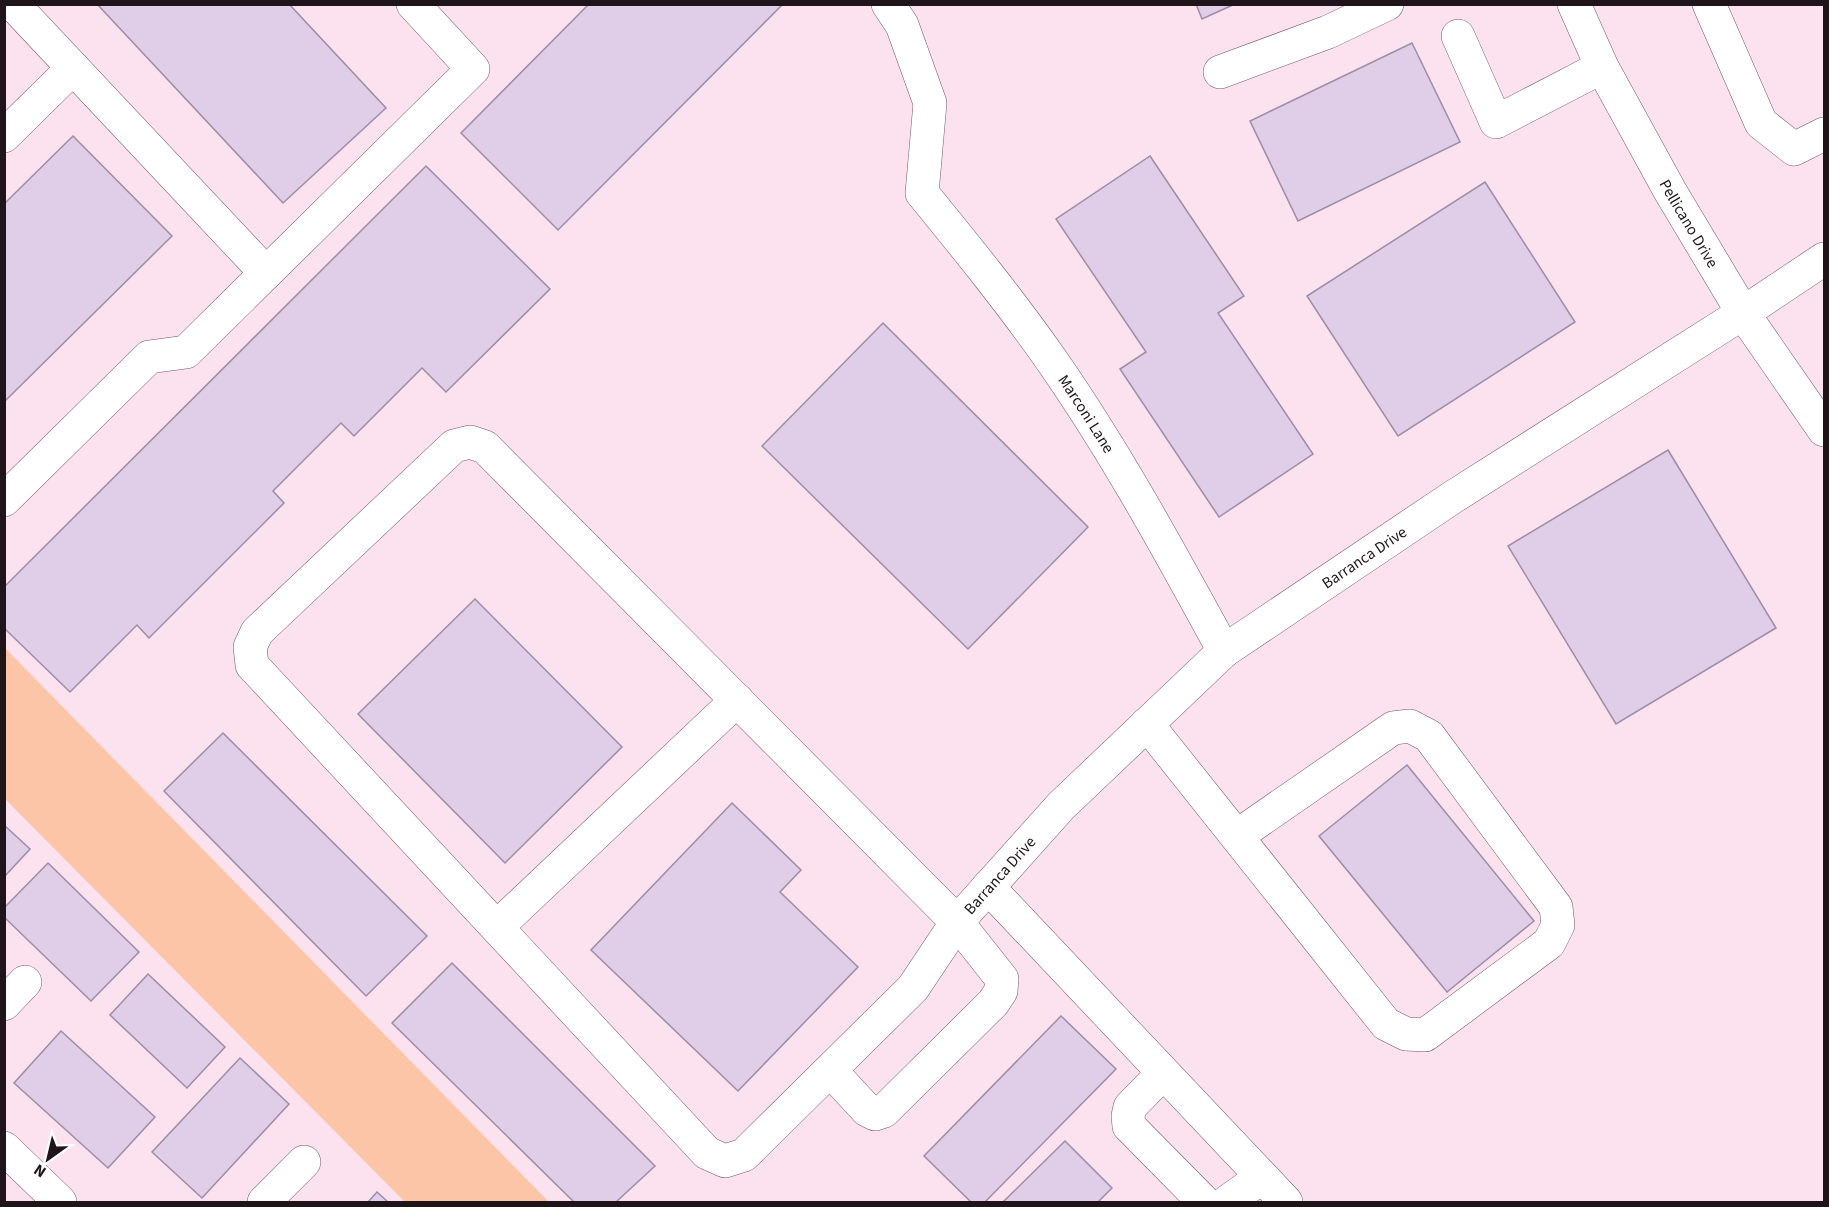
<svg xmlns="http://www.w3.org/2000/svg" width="1829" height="1207" font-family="'Source Sans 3',sans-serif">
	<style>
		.green { fill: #fdc5a7 }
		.building { fill: #e0cee9; stroke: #9d8ca5; stroke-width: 1.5 }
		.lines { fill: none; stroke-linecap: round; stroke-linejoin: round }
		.minor-casing { stroke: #735766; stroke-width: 34 }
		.minor { stroke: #fff; stroke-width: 33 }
		.labels { text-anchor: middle; stroke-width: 4.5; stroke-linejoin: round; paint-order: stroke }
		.street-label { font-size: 16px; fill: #1f1419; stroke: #fff }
	</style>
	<rect width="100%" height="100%" fill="#fce1ee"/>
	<polygon class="green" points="4,648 5,648 549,1202 405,1202 5,799"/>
	<g class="building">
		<polygon points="97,4 289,4 386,108 283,203"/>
		<polygon points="589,4 783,4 558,230 461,133"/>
		<polygon points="1196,4 1235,4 1202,19"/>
		<polygon points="1412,43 1460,142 1298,221 1250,121"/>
		<polygon points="73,136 172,236 4,402 4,204"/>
		<polygon points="1150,156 1244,296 1218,313 1313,454 1219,517 1120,369 1146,352 1056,219"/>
		<polygon points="426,166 550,289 446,392 422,368 354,436 341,423 273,491 284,503 149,638 137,625 70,692 4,628 4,587"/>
		<polygon points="1485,182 1575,322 1398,436 1307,296"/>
		<polygon points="883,323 1088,527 968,649 762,446"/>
		<polygon points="1668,450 1776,628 1616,724 1508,546"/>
		<polygon points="475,599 622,747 505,863 358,714"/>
		<polygon points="223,733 427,936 366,996 164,791"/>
		<polygon points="1407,765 1534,921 1447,992 1319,836"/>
		<polygon points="732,803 801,870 780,892 858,967 738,1091 591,950"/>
		<polygon points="4,825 30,849 4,877"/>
		<polygon points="48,863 139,952 91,1001 4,917 4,908"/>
		<polygon points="452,963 655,1166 616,1202 574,1202 392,1023"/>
		<polygon points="148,974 225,1047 187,1088 110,1015"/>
		<polygon points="1061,1016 1116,1069 985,1202 971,1202 924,1156"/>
		<polygon points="61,1031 155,1117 108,1168 14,1083"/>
		<polygon points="240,1058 289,1104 202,1198 152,1152"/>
		<polygon points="1065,1141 1112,1188 1098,1202 1003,1202"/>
		<polygon points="377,1192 388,1202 368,1202"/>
	</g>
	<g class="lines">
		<defs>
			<g id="minor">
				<polyline points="13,4 266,273"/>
				<path id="s1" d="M888,4L902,25L930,103L922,193C966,247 1010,301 1050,358C1115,451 1170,552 1224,651"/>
				<path id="s2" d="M1574,4L1602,67L1670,191L1743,313L1824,430"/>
				<polyline points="1709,4 1761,123 1794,149 1824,134"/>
				<polyline points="1458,36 1496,122 1602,67"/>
				<polyline points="1220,72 1328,32 1387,4"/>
				<polyline points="4,136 73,68"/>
				<polyline points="4,500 149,357 186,352 473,69 413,4"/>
				<polyline points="1147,724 1386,1024 1406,1034 1425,1035 1549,943 1558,925 1556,907 1429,736 1410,726 1393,728 1237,836"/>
				<polyline points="988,887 1286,1202"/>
				<polyline points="497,927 737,700"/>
				<polyline points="4,1004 25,982"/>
				<path id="s3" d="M830,1070L867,1110L875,1114L884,1111L993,1003L1001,991L1002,979L957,922L485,447L470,442L454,446L257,632L250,647L252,665L707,1153L725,1161L744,1155L913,988L957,922L1061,806L1224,651L1453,497L1743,313L1824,259"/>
				<polyline points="1163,1073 1130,1107 1128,1116 1129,1126 1204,1202"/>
				<polyline points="4,1148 60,1202"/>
				<polyline points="264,1202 304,1162"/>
				<polyline points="1227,1202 1262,1177"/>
			</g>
		</defs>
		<use href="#minor" class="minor-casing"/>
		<use href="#minor" class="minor"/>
	</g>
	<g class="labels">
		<g class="street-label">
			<text dy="6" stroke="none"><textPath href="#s2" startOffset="248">Pellicano Drive</textPath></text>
			<text dy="6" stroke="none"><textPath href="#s1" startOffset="474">Marconi Lane</textPath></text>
			<text dy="6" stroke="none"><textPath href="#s3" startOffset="2906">Barranca Drive</textPath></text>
			<text dy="6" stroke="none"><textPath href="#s3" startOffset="2420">Barranca Drive</textPath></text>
		</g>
	</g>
	<rect width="1829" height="1207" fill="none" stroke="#1f1419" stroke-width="12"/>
	<g transform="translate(48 1159) rotate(214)" stroke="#ffffff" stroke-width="4.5" paint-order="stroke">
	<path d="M0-4.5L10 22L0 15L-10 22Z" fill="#1f1419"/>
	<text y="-9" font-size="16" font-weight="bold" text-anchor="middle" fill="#1f1419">N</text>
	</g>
</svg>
